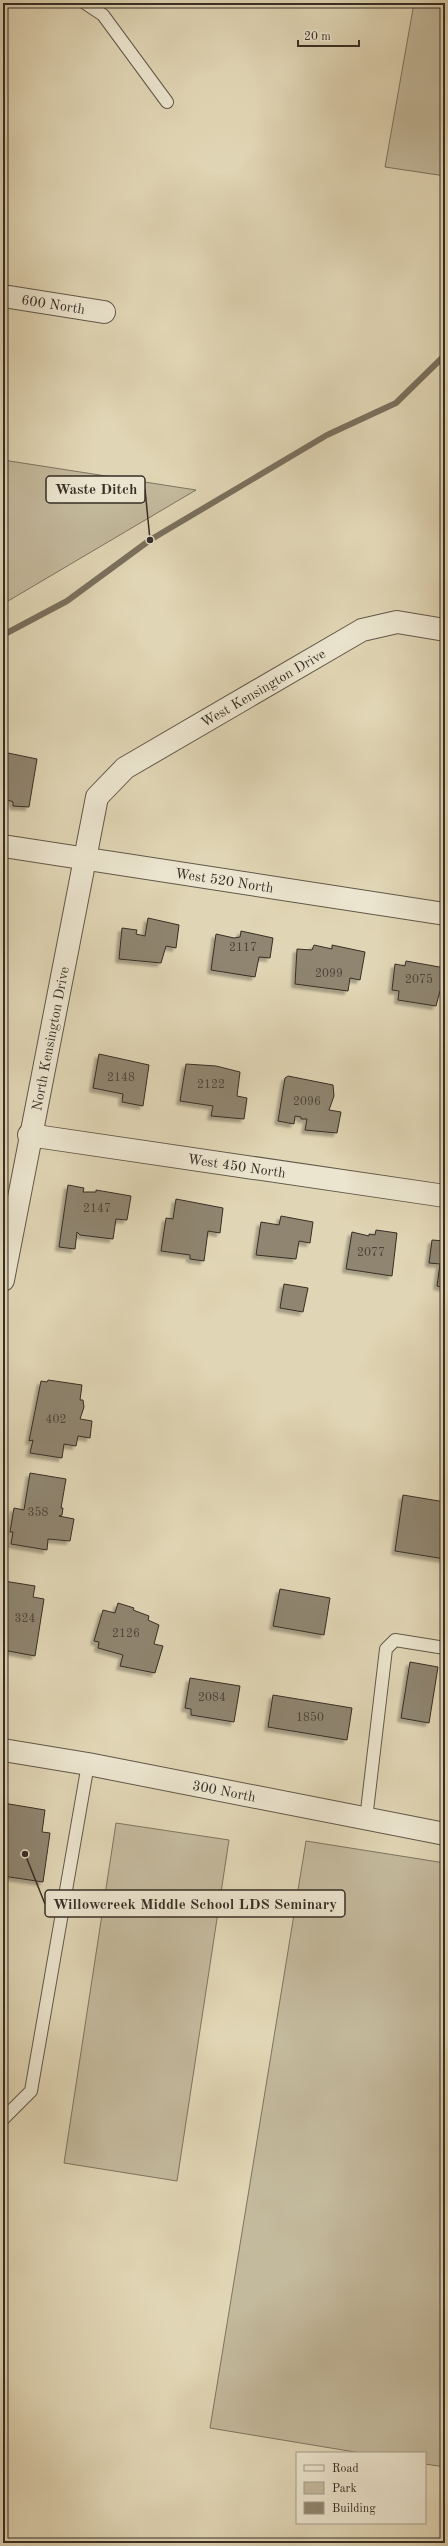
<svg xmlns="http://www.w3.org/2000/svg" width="448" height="2546" font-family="'Old Standard TT',serif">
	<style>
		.green { fill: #c3b99c; stroke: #7d7460 }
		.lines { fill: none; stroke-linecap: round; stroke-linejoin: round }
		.stream { stroke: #7a705d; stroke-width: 6 }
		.building { fill: #8f856f; stroke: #372e25; filter: url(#shadow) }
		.service-casing { stroke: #615849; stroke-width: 14 }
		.minor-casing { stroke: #615849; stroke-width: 24 }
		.tertiary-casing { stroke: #615849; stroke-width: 24 }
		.service { stroke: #ebe4ce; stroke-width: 12 }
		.minor { stroke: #ebe4ce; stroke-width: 22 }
		.tertiary { stroke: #ebe4ce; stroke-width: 22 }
		.labels { text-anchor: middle; stroke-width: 3; stroke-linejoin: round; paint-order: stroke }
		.number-label { font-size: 12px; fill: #4d4438 }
		.street-label { font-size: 14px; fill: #372e25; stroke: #ebe4ce }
		.leader { fill: none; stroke: #372e25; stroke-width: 1.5 }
		.callout-dot { fill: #372e25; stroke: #ebe4ce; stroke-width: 1.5 }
		.callout { fill: #ebe4ce; stroke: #372e25; stroke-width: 1.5 }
		.callout-label { font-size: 15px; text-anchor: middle; font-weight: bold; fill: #372e25 }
	</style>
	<defs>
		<filter id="shadow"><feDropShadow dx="-3.5" dy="3.5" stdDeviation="1" flood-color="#0004"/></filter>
	</defs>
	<rect width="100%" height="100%" fill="#e0d5b4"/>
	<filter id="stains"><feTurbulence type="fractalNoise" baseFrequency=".005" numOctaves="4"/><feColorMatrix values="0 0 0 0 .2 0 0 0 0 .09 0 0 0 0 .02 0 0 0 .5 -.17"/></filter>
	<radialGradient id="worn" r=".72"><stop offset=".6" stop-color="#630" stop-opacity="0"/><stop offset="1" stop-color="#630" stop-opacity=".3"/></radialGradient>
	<g class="green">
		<polygon points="414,3 445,3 445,176 385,167"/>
		<polygon points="3,460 196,490 3,604"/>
		<polygon points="116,1823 229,1840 177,2181 64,2163"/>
		<polygon points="306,1841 445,1863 445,2467 425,2464 425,2453 361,2453 210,2428"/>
	</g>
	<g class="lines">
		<polyline class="stream" points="3,635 67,601 150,540 327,435 396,403 445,355"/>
	</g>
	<g class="building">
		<polygon points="3,752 37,759 29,807 13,806 13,802 3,798"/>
		<polygon points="148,918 179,925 176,948 166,946 161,963 119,959 122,928 137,930 136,934 145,936"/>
		<polygon points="241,931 273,938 270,958 259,957 255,977 211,970 216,934 234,938 240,937"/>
		<polygon points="314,945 332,949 332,945 365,952 360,980 350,978 348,991 295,984 297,949 312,950"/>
		<polygon points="406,961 445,968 445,992 440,991 436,1006 398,1000 399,991 392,990 395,964 405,966"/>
		<polygon points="99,1054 149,1065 143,1106 122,1102 123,1094 93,1088"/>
		<polygon points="186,1064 216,1066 240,1072 237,1096 247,1098 244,1119 211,1116 213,1106 180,1101"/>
		<polygon points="288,1076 333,1085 334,1096 329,1110 341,1112 337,1133 305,1130 307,1119 301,1119 301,1117 295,1116 294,1124 278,1121 285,1078"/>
		<polygon points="68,1185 84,1188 83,1192 96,1192 96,1190 131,1196 127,1220 116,1219 113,1239 80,1235 77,1232 75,1249 59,1247"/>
		<polygon points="176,1199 223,1208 220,1233 208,1231 204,1261 190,1259 190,1255 161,1251 166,1218 173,1219"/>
		<polygon points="281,1216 313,1222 310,1243 299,1241 296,1259 256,1255 261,1222 279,1225"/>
		<polygon points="376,1230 397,1233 392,1276 346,1269 352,1232 369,1236 369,1234 375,1235"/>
		<polygon points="432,1240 445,1241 445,1288 437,1286 440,1264 429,1263"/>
		<polygon points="284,1284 308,1288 303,1312 280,1308"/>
		<polygon points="48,1380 82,1385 80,1400 83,1400 84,1407 80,1419 92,1421 90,1438 78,1436 76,1446 64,1444 62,1458 30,1453 33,1440 29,1441 41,1381 47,1382"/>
		<polygon points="30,1473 66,1479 61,1508 63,1508 62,1515 59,1516 74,1519 70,1541 48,1539 47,1550 11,1544 13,1532 10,1532 14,1508 24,1510"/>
		<polygon points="403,1495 445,1502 445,1559 395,1551"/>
		<polygon points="4,1581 35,1586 33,1597 44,1599 35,1656 3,1650 3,1619 7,1620 7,1616 3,1615"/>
		<polygon points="280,1589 330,1598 324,1635 273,1626"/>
		<polygon points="118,1603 134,1608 133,1610 149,1616 148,1620 159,1625 154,1644 163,1646 155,1673 120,1666 123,1655 98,1648 99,1642 94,1641 103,1610 115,1613"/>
		<polygon points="410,1662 438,1667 429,1723 401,1718"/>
		<polygon points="190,1678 240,1686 234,1722 191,1715 191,1709 185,1708"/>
		<polygon points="273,1695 352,1708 347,1740 268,1727"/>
		<polygon points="3,1803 45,1810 42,1832 50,1833 43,1882 3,1876"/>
	</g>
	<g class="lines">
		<defs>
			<g id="service">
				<polyline points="85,3 103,15 167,102"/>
				<polyline points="366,1819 386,1649 395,1640 445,1648"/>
				<polyline points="3,2119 31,2091 88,1764"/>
			</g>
			<g id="minor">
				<path id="s1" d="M3,296L104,312"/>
				<path id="s2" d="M3,846L445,914"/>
				<path id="s3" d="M29,1135L445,1196"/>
				<path id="s4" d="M3,1280L97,797L125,768L362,630L397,622L445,630"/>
			</g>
			<g id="tertiary">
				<path id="s5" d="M3,1750L88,1764L445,1834"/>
			</g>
		</defs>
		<use href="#service" class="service-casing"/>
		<use href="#minor" class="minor-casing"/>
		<use href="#tertiary" class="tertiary-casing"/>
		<use href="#service" class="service"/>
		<use href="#minor" class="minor"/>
		<use href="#tertiary" class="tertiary"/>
	</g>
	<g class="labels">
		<g class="number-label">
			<text x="243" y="951">2117</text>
			<text x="329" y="977">2099</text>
			<text x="419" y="983">2075</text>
			<text x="121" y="1081">2148</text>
			<text x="211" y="1088">2122</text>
			<text x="307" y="1105">2096</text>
			<text x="97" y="1212">2147</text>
			<text x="371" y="1256">2077</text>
			<text x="56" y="1423">402</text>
			<text x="38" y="1516">358</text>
			<text x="25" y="1622">324</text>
			<text x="126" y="1637">2126</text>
			<text x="212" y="1701">2084</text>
			<text x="310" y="1721">1850</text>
		</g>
		<g class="street-label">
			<text dy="5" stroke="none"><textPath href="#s1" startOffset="51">600 North</textPath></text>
			<text dy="5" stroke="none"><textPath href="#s4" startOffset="692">West Kensington Drive</textPath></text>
			<text dy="5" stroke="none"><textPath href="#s2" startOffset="224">West 520 North</textPath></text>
			<text dy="5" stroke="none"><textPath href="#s4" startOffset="246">North Kensington Drive</textPath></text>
			<text dy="5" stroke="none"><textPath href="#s3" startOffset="210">West 450 North</textPath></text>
			<text dy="5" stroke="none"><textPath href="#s5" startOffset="225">300 North</textPath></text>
		</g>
	</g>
	<path class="leader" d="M150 540L145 489M25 1854L45 1904"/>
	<g class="callout-dot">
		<circle cx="150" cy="540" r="4"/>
		<circle cx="25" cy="1854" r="4"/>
	</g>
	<g class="callout">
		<rect x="46" y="476" width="99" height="27" rx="4"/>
		<rect x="45" y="1890" width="300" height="27" rx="4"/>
	</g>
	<g class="callout-label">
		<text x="96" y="494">Waste Ditch</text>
		<text x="195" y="1909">Willowcreek Middle School LDS Seminary</text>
	</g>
	<rect width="448" height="2546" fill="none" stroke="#e0d5b4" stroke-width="16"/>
	<rect x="4" y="4" width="440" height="2538" fill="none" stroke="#372e25" stroke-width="2"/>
	<rect x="8" y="8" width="432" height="2530" fill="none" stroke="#372e25"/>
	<rect x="296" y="2452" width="130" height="72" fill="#ebe4ce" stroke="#a39b8a"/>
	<rect x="304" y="2465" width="20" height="6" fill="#ebe4ce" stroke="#a39b8a"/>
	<text x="332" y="2472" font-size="12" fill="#372e25">Road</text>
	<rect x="304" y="2482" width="20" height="12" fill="#c3b99c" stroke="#a39b8a"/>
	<text x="332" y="2492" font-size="12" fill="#372e25">Park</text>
	<rect x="304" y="2502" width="20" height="12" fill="#8f856f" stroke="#a39b8a"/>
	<text x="332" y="2512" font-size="12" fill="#372e25">Building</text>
	<path d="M298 40v6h61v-6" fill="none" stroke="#372e25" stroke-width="2"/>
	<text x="304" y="40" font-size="12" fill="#372e25" stroke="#ebe4ce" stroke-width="3" paint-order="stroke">20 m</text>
	<rect width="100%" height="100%" filter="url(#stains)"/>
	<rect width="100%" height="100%" fill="url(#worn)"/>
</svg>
